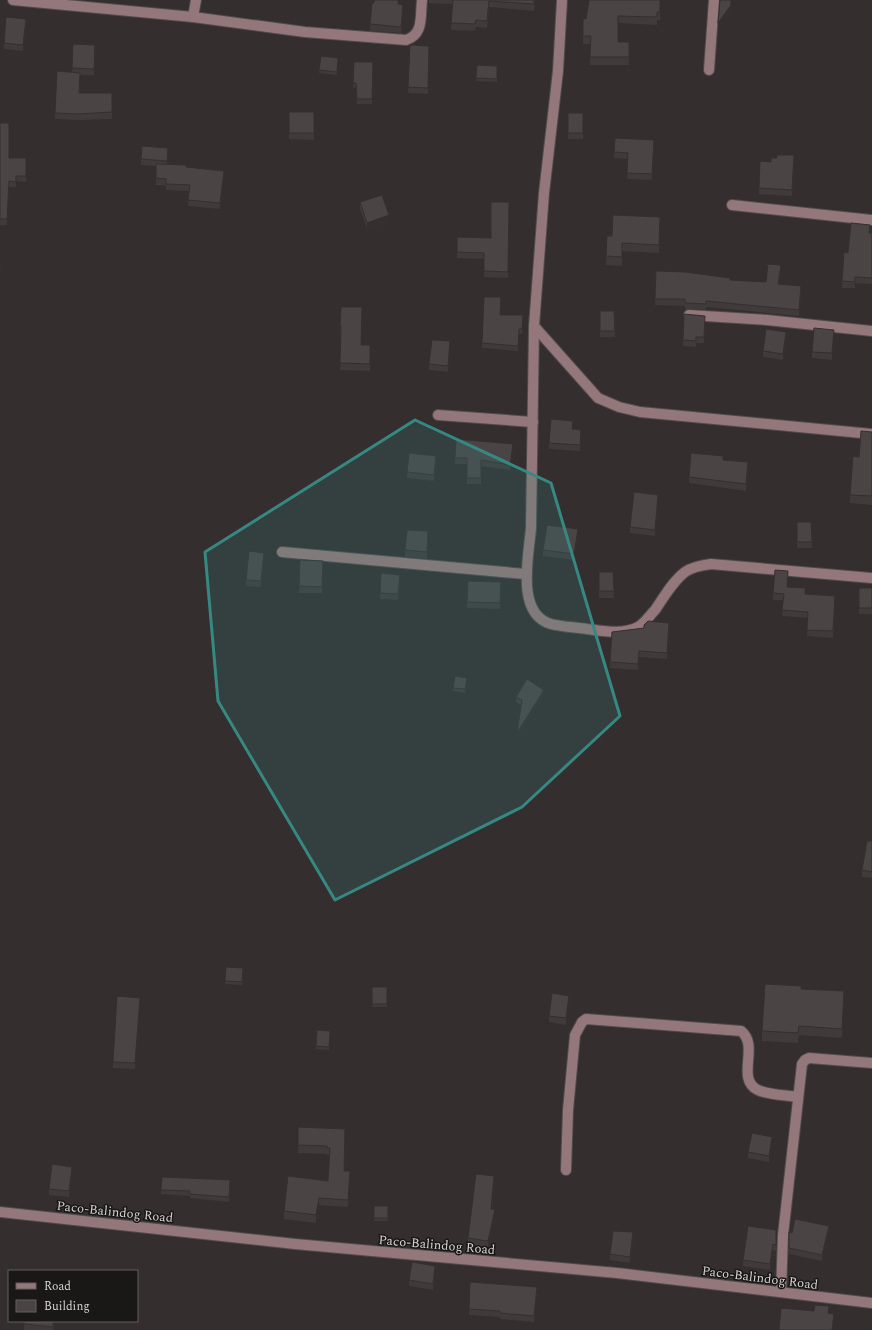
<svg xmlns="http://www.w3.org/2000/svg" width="872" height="1330" font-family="Spectral,serif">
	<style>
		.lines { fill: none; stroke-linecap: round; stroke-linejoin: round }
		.minor-casing { stroke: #514b4c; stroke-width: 12 }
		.minor { stroke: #94777a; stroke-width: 10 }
		.wall { fill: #403a3b }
		.shaded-wall { fill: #343030 }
		.building { fill: #4a4445; stroke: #343030 }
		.marked { fill: #368882; fill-opacity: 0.2; stroke: #368882; stroke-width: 3; stroke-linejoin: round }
		.labels { text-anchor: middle; stroke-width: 3; stroke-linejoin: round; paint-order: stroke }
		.street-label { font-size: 13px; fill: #d4d1d1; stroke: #1a1717 }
	</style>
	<rect width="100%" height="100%" fill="#342e2f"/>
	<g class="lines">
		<defs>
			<g id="minor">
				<path d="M13,0L193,17L305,32L406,40C424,34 420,17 422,0"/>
				<path d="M562,0L558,71L544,193L534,326L531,528C529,554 515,614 551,624C562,627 575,627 587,629C603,631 623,635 638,627C644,624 650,615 655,610C664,597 673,581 685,572C692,567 703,565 711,564L872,578"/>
				<polyline points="193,17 196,0"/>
				<polyline points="709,70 714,0"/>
				<polyline points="732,205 872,220"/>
				<polyline points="689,315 767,320 872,331"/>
				<polyline points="534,326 598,398 619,407 640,412 872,434"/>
				<polyline points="438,415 533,422"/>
				<polyline points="282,552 525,574"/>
				<path d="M566,1170L568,1110L575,1035L582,1022L586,1019L741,1031C760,1046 735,1079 758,1090C769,1095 786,1095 798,1097"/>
				<polyline points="0,1212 295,1244 617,1273 872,1303"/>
				<polyline points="781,1292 783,1235 802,1064 805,1060 809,1058 872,1063"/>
			</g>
		</defs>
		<use href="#minor" class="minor-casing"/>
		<use href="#minor" class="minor"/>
	</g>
	<g class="wall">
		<polygon points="429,0 535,0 534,11 489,7 487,28 476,27 475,31 451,30 452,4 429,3"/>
		<polygon points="660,0 660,20 657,20 657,25 618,23 618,42 629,42 629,65 590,65 590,44 583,44 583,19 586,19"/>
		<polygon points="374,3 398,4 403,11 401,33 370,31 370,24"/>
		<polygon points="26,25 23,51 4,49 4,43"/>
		<polygon points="73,44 95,51 94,75 80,75 80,93 112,93 112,119 78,120 55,119 55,113 72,72"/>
		<polygon points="410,45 429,46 428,94 408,93"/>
		<polygon points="338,61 337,75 319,73 319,70"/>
		<polygon points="354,62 373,62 372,104 357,104 356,88 353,88"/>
		<polygon points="477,65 497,66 497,82 476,81"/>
		<polygon points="289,112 314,112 314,140 289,139"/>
		<rect x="568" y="113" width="15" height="26"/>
		<polygon points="0,123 9,158 26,158 26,182 16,181 16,187 9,187 7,225 0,225"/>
		<polygon points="654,147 652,180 627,179 628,159 614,158 614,152"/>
		<polygon points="168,154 167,164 186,167 224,177 220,209 188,206 189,191 166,190 166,185 156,185 156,166 141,165 141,159"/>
		<polygon points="794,161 792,196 759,194 759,188"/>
		<polygon points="360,202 389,221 367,229 360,209"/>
		<polygon points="509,202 508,278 484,277 484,259 457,258 457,237 491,238"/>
		<polygon points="660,226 659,253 622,251 622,266 606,265 606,256 612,236"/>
		<polygon points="870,233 872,233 872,284 855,283 855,288 842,288 842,281 848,253"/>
		<polygon points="656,271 730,280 766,282 781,271 779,284 801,292 799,316 706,307 706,310 685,309 685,306 655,305"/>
		<polygon points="341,307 361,345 370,345 370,371 340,370 341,333 340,332"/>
		<polygon points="600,311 614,311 615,337 600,337"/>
		<polygon points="500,315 523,315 522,334 519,334 518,351 482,348 482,343"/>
		<polygon points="705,323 704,343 696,343 696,347 683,346 683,340"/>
		<polygon points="834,336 832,360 812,358 812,352"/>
		<polygon points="786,338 783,360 763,357 763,351"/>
		<polygon points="450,348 448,372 429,370 429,364"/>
		<polygon points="573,429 581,436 580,451 549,449 549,443"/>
		<polygon points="872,432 872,505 850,503 850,495 859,457"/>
		<polygon points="513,450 510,470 481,466 481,484 467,484 467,464 455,464 455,458"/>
		<polygon points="436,462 434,481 407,478 407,472"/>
		<polygon points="748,468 746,491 689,483 689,477"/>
		<polygon points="658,501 655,536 630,533 630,527"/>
		<polygon points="797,522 811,522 812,548 797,548"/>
		<polygon points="578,535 574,560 543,556 543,550"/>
		<polygon points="428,538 427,559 405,557 405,550"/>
		<polygon points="264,559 261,587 246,586 246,580"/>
		<polygon points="300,560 323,561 322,593 299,593"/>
		<polygon points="599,572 613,572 614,598 599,598"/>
		<polygon points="788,577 787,587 805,594 835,602 833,638 807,636 808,618 782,616 783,600 773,600 773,593"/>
		<polygon points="400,581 398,600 380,599 380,593"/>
		<polygon points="501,582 500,609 467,608 467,602"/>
		<rect x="859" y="588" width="13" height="26"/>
		<polygon points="669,629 667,659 639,657 638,670 610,668 610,662"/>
		<polygon points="467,681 465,693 453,691 453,688"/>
		<polygon points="544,695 517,738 521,705 516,702 516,697"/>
		<polygon points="872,841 872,878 862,877 862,870"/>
		<polygon points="226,967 243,968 242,985 225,984"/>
		<rect x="372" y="987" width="15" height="20"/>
		<polygon points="801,989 844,1001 842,1038 799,1035 798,1043 762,1041 762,1031"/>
		<polygon points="569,1002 566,1025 549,1022 549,1016"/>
		<polygon points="140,1004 135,1069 113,1068 113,1062"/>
		<polygon points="330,1031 329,1050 316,1049 316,1046"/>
		<polygon points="298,1127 345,1129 344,1171 350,1179 348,1207 319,1205 316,1223 284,1219 284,1211 328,1181 330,1155 327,1155 327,1154 298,1153"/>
		<polygon points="772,1143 769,1162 748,1158 748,1152"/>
		<polygon points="72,1173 69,1197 49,1195 49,1189"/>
		<polygon points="162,1177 230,1184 229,1202 190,1198 190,1196 161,1194"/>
		<polygon points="494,1182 492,1209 495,1216 488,1247 468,1244 468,1238"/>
		<rect x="374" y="1206" width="14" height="15"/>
		<polygon points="776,1230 776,1251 773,1250 770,1270 743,1266 743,1260"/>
		<polygon points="789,1232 829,1232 822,1261 789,1254"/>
		<polygon points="633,1239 630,1263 610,1260 610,1254"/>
		<polygon points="435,1272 433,1290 409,1286 409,1280"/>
		<polygon points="537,1294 534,1322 500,1319 500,1317 469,1315 469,1309"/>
		<polygon points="24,1321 54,1321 53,1330 24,1330"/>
	</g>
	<g class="shaded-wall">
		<polygon points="731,0 731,13 718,31 718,23"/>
		<polygon points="26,19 26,25 23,51 23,45"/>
		<polygon points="224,171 224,177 220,209 220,203"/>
		<polygon points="389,215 389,221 367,229 367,223"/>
		<polygon points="781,265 781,271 778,291 778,284"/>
		<polygon points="1,268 1,275 0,287 0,281"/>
		<polygon points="834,330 834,336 832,360 832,353"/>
		<polygon points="786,332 786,338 783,360 783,354"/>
		<polygon points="450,341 450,348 448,372 448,366"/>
		<polygon points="513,444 513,450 510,470 510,465"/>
		<polygon points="436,456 436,462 434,481 434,475"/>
		<polygon points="748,462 748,468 746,491 746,484"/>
		<polygon points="658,495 658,501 655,536 655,530"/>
		<polygon points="578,529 578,535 574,560 574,554"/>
		<polygon points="264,553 264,559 261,587 261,581"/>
		<polygon points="544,690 544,695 517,738 517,733"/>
		<polygon points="844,991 844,1001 842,1038 842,1029"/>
		<polygon points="569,996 569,1002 566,1025 566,1018"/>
		<polygon points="140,998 140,1004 135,1069 135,1063"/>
		<polygon points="772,1137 772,1143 769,1162 769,1156"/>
		<polygon points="72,1167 72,1173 69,1197 69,1191"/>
		<polygon points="350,1171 350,1179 348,1207 348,1200"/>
		<polygon points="494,1176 494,1182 491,1215 491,1209"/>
		<polygon points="319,1198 319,1205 316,1223 316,1215"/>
		<polygon points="495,1209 495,1216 488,1247 488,1241"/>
		<polygon points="829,1226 829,1232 822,1261 822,1255"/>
		<polygon points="633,1232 633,1239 630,1263 630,1257"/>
		<polygon points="773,1244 773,1250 770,1270 770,1264"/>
		<polygon points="435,1266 435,1272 433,1290 433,1284"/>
		<polygon points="537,1287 537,1294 534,1322 534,1316"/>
		<polygon points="834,1314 833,1330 832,1330"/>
	</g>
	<g class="building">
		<polygon points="374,0 398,0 398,4 403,5 401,27 370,24 372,3 374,3"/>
		<polygon points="453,0 534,0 534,4 489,1 487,21 476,20 475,24 451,23"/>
		<polygon points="589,0 660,0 660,12 657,12 657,17 618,16 618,42 629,42 629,57 590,57 591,36 583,36 583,19 586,19"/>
		<polygon points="720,0 731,0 731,5 718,23"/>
		<polygon points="6,17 26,19 23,45 4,43"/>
		<polygon points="73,44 95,45 94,69 72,68"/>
		<polygon points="410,45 429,46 428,88 408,87"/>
		<polygon points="321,56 338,58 337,72 319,70"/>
		<polygon points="354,62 373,62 372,99 357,99 356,83 353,83"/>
		<polygon points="477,65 497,66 497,79 476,78"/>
		<polygon points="57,71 80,73 79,93 112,93 112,112 78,114 55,113"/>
		<rect x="289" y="112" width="25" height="21"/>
		<rect x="568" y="113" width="15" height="20"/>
		<polygon points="0,123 9,123 9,158 26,158 26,176 16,176 16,182 9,181 7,219 0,219"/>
		<polygon points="615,138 654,140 652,174 627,173 628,153 614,152"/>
		<polygon points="142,146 168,148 167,161 141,159"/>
		<polygon points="777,155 794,155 792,190 759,188 760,161 771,162 771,158 777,158"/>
		<polygon points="156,164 186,165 186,167 224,171 220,203 188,200 190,185 166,184 166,179 156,178"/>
		<polygon points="382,195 389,215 367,223 360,202"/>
		<polygon points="491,202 509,202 508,272 484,271 484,253 457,252 457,237 491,238"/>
		<polygon points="613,215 660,217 659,245 622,243 622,257 606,256 607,236 612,236"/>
		<polygon points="851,223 870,225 869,233 872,233 872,278 855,277 855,282 842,281 844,252 848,253"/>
		<polygon points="768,264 781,265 778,284 801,286 799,310 706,301 706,304 685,303 685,299 655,299 656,271 685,272 730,278 730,280 766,282"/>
		<polygon points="0,268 1,268 0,281"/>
		<polygon points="484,297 501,297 500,315 523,315 522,329 519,329 518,346 482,343"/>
		<polygon points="341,307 362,307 361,345 370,345 370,364 340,363 341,326 340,326"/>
		<polygon points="600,311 614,311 615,331 600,331"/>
		<polygon points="684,314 705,316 704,337 696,337 696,341 683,340"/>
		<polygon points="814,328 834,330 832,353 812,352"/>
		<polygon points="766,329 786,332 783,354 763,351"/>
		<polygon points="432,340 450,341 448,366 429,364"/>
		<polygon points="551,419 573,421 572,429 581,430 580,445 549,443"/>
		<polygon points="861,431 872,432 872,496 850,495 853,456 859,457"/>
		<polygon points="456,439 513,444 510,465 481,460 481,478 467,478 467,458 455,458"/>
		<polygon points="409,453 436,456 434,475 407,472"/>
		<polygon points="691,453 723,456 723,460 748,462 746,484 689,477"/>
		<polygon points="634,492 658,495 655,530 630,527"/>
		<polygon points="797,522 811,522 812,542 797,542"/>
		<polygon points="547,525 578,529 574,554 543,550"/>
		<polygon points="407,530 428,531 427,552 405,550"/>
		<polygon points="249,551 264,553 261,581 246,580"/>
		<polygon points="300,560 323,561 322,587 299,586"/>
		<polygon points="775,570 788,571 787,587 805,588 805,594 835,596 833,631 807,630 808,612 782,610 784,594 773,593"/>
		<polygon points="599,572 613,572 614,591 599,591"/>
		<polygon points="381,573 400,575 398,594 380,593"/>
		<polygon points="468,581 501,582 500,603 467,602"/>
		<rect x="859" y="588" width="13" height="20"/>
		<polygon points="648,621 669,623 667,653 639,651 638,664 610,662 612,632 644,628 644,625"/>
		<polygon points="455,676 467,678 465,689 453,688"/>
		<polygon points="527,679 544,690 517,733 522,700 516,697"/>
		<polygon points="867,841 872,841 872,872 862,870"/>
		<polygon points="226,967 243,968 242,982 225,981"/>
		<polygon points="765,984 801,986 801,989 844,991 842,1029 799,1026 798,1033 762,1031"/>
		<rect x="372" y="987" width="15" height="17"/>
		<polygon points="552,993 569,996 566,1018 549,1016"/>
		<polygon points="117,996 140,998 135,1063 113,1062"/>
		<polygon points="317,1030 330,1031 329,1047 316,1046"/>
		<polygon points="298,1127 345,1129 344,1171 350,1171 348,1200 319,1198 316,1215 284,1211 288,1176 328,1181 330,1148 327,1148 327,1146 298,1145"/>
		<polygon points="752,1133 772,1137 769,1156 748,1152"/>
		<polygon points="52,1164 72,1167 69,1191 49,1189"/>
		<polygon points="476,1174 494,1176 491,1209 495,1209 488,1241 468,1238"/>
		<polygon points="162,1177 230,1180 229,1197 190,1194 190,1191 161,1190"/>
		<rect x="374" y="1206" width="14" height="12"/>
		<polygon points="795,1219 829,1226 822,1255 789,1248 789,1232 792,1233"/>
		<polygon points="748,1226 776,1230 776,1245 773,1244 770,1264 743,1260"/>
		<polygon points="613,1231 633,1232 630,1257 610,1254"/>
		<polygon points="412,1262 435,1266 433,1284 409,1280"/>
		<polygon points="470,1282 537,1287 534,1316 500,1313 500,1311 469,1309"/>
		<polygon points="815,1305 829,1306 828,1313 834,1314 832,1330 779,1330 781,1308 814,1311"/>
		<polygon points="24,1321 53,1321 53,1327 24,1324"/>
	</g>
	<path class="marked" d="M415,420L551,483L620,716L522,807L335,900L218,701L205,552Z"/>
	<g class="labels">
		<g class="street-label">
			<text transform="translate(115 1211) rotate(6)" y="5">Paco-Balindog Road</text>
			<text transform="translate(437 1244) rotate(5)" y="5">Paco-Balindog Road</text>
			<text transform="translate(760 1277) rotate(7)" y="5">Paco-Balindog Road</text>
		</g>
	</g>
	<rect x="8" y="1270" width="130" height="52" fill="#1a1717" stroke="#646161"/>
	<rect x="16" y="1283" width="20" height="6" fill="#94777a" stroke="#646161"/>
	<text x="44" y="1290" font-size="12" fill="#d4d1d1">Road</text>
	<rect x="16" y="1300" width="20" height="12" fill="#4a4445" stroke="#646161"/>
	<text x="44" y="1310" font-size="12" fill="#d4d1d1">Building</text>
</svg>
